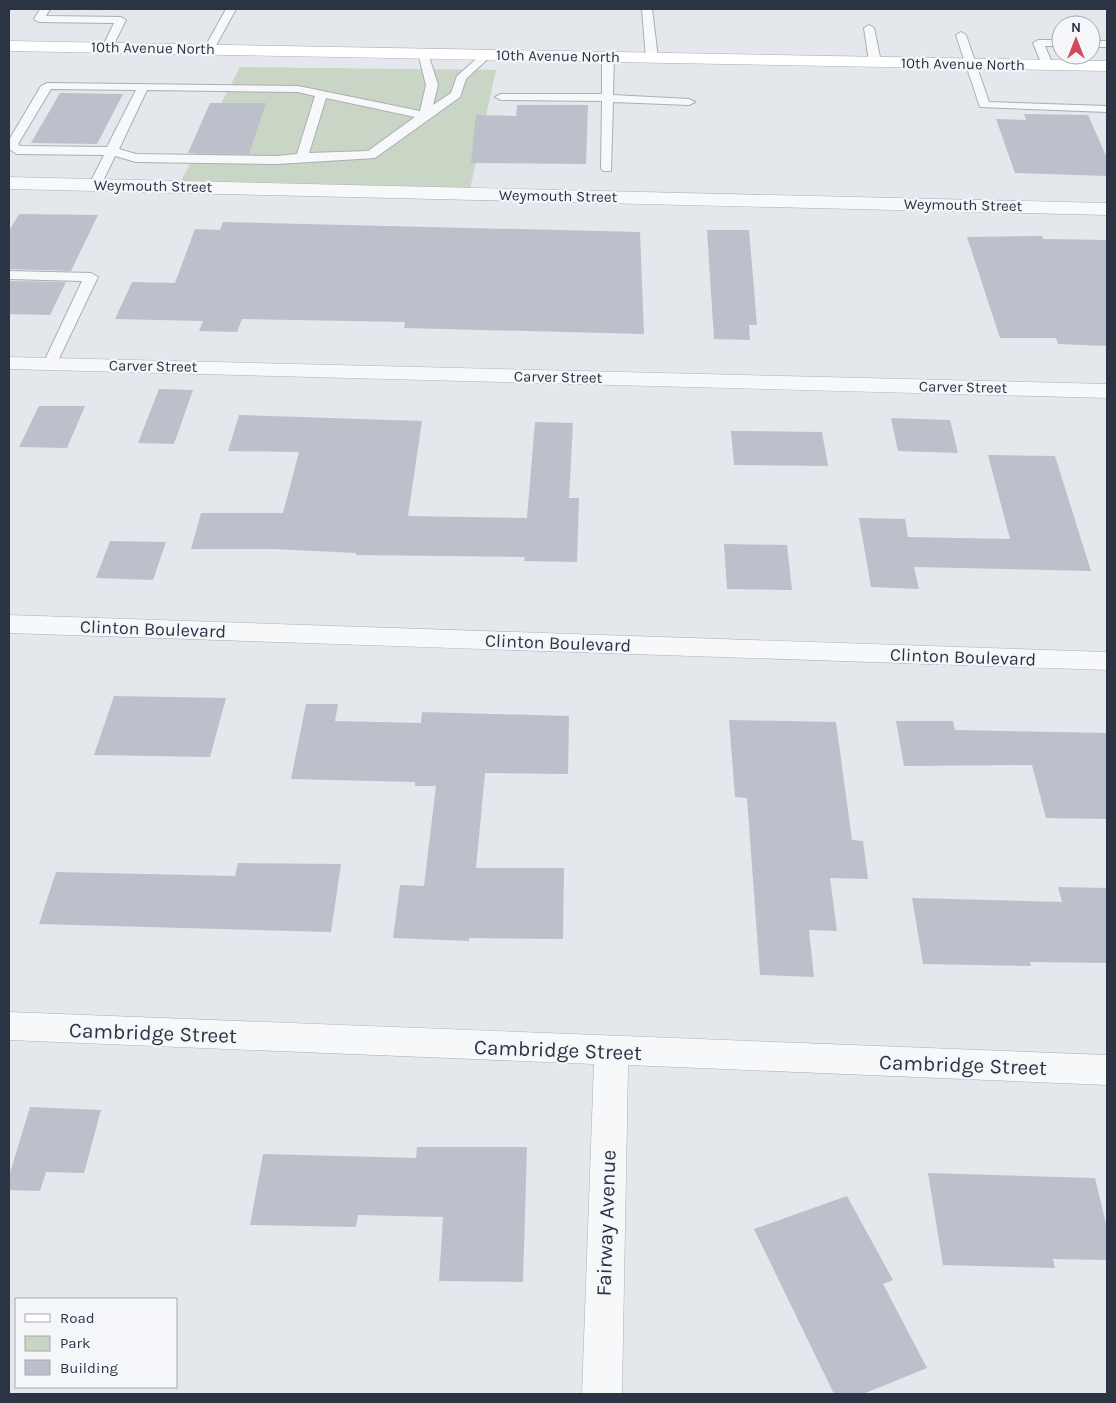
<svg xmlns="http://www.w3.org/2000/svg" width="1116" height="1403" font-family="Karla,sans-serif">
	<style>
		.green { fill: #c9d6c5 }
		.building { fill: #bbc0ca }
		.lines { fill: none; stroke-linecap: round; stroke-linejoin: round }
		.lane-casing { stroke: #a9aeb7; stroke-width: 2 }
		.street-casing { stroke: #a9aeb7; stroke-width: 1 }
		.secondary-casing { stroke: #a9aeb7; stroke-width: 1 }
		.lane { fill: #f7f8fa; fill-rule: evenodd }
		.street { fill: #f7f8fa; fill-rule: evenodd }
		.secondary { fill: #fff; fill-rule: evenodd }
		.labels { text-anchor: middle; stroke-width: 4.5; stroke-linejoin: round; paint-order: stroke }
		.far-street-label { font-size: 15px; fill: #2b3445; stroke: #f4f6f9 }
		.street-label { font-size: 18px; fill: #2b3445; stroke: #f4f6f9 }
		.near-street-label { font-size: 21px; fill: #2b3445; stroke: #f4f6f9 }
	</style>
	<rect width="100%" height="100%" fill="#e4e7ec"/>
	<polygon class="green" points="240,67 496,70 469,194 178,187"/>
	<g class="building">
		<polygon points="60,93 123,94 97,144 31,143"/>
		<polygon points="210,103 266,103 249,154 188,153"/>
		<polygon points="517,105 588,105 586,164 471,163 476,115 516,116"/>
		<polygon points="1024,114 1088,115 1107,158 1107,176 1015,173 996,119 1026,120"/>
		<polygon points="19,214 98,215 71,271 9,269 9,231"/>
		<polygon points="223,222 640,232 644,334 404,328 405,322 242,319 237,332 199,331 203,321 115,319 132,282 175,283 195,229 220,230"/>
		<polygon points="707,230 749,230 757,325 749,325 750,340 714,339"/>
		<polygon points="1042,236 1043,239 1107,240 1107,346 1058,344 1056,338 1000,338 967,237"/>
		<polygon points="9,281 66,282 50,315 9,314"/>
		<polygon points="159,389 193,390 174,444 138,443"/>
		<polygon points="39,406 85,406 67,448 19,447"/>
		<polygon points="239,415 422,421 408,516 527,518 535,422 573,423 569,498 579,498 577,562 524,561 525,557 356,555 356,553 274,549 191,549 201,513 283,513 299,452 228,451"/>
		<polygon points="891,418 950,420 958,453 898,451"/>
		<polygon points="731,431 822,432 828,466 734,465"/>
		<polygon points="988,455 1055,456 1091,571 914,567 919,589 871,587 859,518 905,519 908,537 1010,539"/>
		<polygon points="110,541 166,542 153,580 96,578"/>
		<polygon points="724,544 787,545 792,590 727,589"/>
		<polygon points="114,696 226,698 210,757 94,755"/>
		<polygon points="306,704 338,704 335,721 421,723 422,712 569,716 568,774 485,773 476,868 564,868 563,939 469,938 469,941 393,938 400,885 424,886 436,786 415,786 415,782 291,779"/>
		<polygon points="729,720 836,722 852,840 863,841 868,879 830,878 837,931 809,930 814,977 760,975 747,798 735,797"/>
		<polygon points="896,721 953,721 955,730 1107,733 1107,819 1046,818 1032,765 904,766"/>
		<polygon points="238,863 341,864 331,932 39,924 56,872 235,876"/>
		<polygon points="1058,887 1107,888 1107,963 1030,962 1031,966 923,964 912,898 1062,902"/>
		<polygon points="30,1107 101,1110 84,1173 46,1172 40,1191 9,1190 9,1176"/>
		<polygon points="417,1147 527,1147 523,1282 439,1281 443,1217 358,1215 356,1227 250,1225 263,1154 416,1158"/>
		<polygon points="928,1173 1095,1178 1107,1228 1107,1260 1053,1259 1055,1268 943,1265"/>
		<polygon points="847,1196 893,1280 883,1284 927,1368 863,1394 834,1394 754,1229"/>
	</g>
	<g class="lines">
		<defs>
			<g id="lane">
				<polygon points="40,9 50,9 46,16 121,17 126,20 112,48 107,51 102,48 114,23 39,22 34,19"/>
				<polygon points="226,9 236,9 213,51 205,51 204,49"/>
				<polygon points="642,9 652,9 658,58 652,61 646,58"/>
				<polygon points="869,25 874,28 881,62 875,65 869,62 864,28"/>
				<polygon points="961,32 966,35 989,102 1107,106 1107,112 980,107 956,35"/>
				<polygon points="1061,40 1061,46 1045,46 1053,65 1051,67 1043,67 1033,43 1038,40"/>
				<rect x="1091" y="41" width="16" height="6"/>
				<path d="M423,50L428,53L438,85L433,105L451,93L457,76L484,52H492L493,54L466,79L460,97L375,158L277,164L136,162L115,156L101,185L95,189L89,185L104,155L17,154L9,149V140L41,86L47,83L298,86L420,111L426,85L418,53ZM51,89L136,90L107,147L20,146L18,144ZM147,90L298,92L315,96L297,154L277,156L136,154L119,149ZM326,98L415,117L368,151L309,153Z"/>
				<polygon points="608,54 614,57 613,95 689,99 695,102 689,105 613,102 611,171 603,171 601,168 602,101 501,100 495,97 501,94 602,94 602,57"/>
				<polygon points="9,271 91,273 98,277 55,367 50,368 43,364 82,281 9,279"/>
			</g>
			<g id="street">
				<polygon points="9,177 1107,203 1107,215 9,189"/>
				<polygon points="9,357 1107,384 1107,398 9,369"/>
				<polygon points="9,615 1107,652 1107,670 9,633"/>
				<polygon points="9,1012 1107,1055 1107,1085 628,1065 622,1394 582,1394 594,1064 9,1040"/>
			</g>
			<polygon id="secondary" points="9,41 1107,61 1107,71 9,51"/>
		</defs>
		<use href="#lane" class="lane-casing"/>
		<use href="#street" class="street-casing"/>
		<use href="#secondary" class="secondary-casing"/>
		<use href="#lane" class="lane"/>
		<use href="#street" class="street"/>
		<use href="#secondary" class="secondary"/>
	</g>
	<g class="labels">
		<g class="far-street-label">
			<text transform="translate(153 48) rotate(1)" y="5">10th Avenue North</text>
			<text transform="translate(558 56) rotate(1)" y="5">10th Avenue North</text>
			<text transform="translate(963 64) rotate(1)" y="5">10th Avenue North</text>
			<text transform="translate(153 186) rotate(1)" y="5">Weymouth Street</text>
			<text transform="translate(558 196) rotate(1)" y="5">Weymouth Street</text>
			<text transform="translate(963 205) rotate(1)" y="5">Weymouth Street</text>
			<text transform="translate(153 366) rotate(1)" y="5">Carver Street</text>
			<text transform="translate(558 377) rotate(1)" y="5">Carver Street</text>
			<text transform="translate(963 387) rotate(1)" y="5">Carver Street</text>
		</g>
		<g class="street-label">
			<text transform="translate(153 629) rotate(2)" y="6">Clinton Boulevard</text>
			<text transform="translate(558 643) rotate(2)" y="6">Clinton Boulevard</text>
			<text transform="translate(963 657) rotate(2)" y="6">Clinton Boulevard</text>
		</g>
		<g class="near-street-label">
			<text transform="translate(153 1033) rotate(2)" y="7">Cambridge Street</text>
			<text transform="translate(558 1050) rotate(2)" y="7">Cambridge Street</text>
			<text transform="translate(963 1065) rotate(2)" y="7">Cambridge Street</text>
			<text transform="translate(606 1223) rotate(-88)" y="7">Fairway Avenue</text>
		</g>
	</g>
	<rect width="1116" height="1403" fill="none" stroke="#2b3445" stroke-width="20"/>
	<rect x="15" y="1298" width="162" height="90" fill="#f4f6f9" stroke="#a4a8b1"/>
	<rect x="25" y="1314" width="25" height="8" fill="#ffffff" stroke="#a4a8b1"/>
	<text x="60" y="1323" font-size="15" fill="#2b3445">Road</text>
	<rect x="25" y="1336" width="25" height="15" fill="#c9d6c5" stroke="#a4a8b1"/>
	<text x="60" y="1348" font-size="15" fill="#2b3445">Park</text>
	<rect x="25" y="1360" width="25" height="15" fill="#bbc0ca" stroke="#a4a8b1"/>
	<text x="60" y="1373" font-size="15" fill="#2b3445">Building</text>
	<g transform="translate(1076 40)"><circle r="24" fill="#f4f6f9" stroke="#a4a8b1"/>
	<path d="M0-4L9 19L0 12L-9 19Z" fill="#d1495b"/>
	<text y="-8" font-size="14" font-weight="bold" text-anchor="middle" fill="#2b3445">N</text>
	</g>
</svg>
